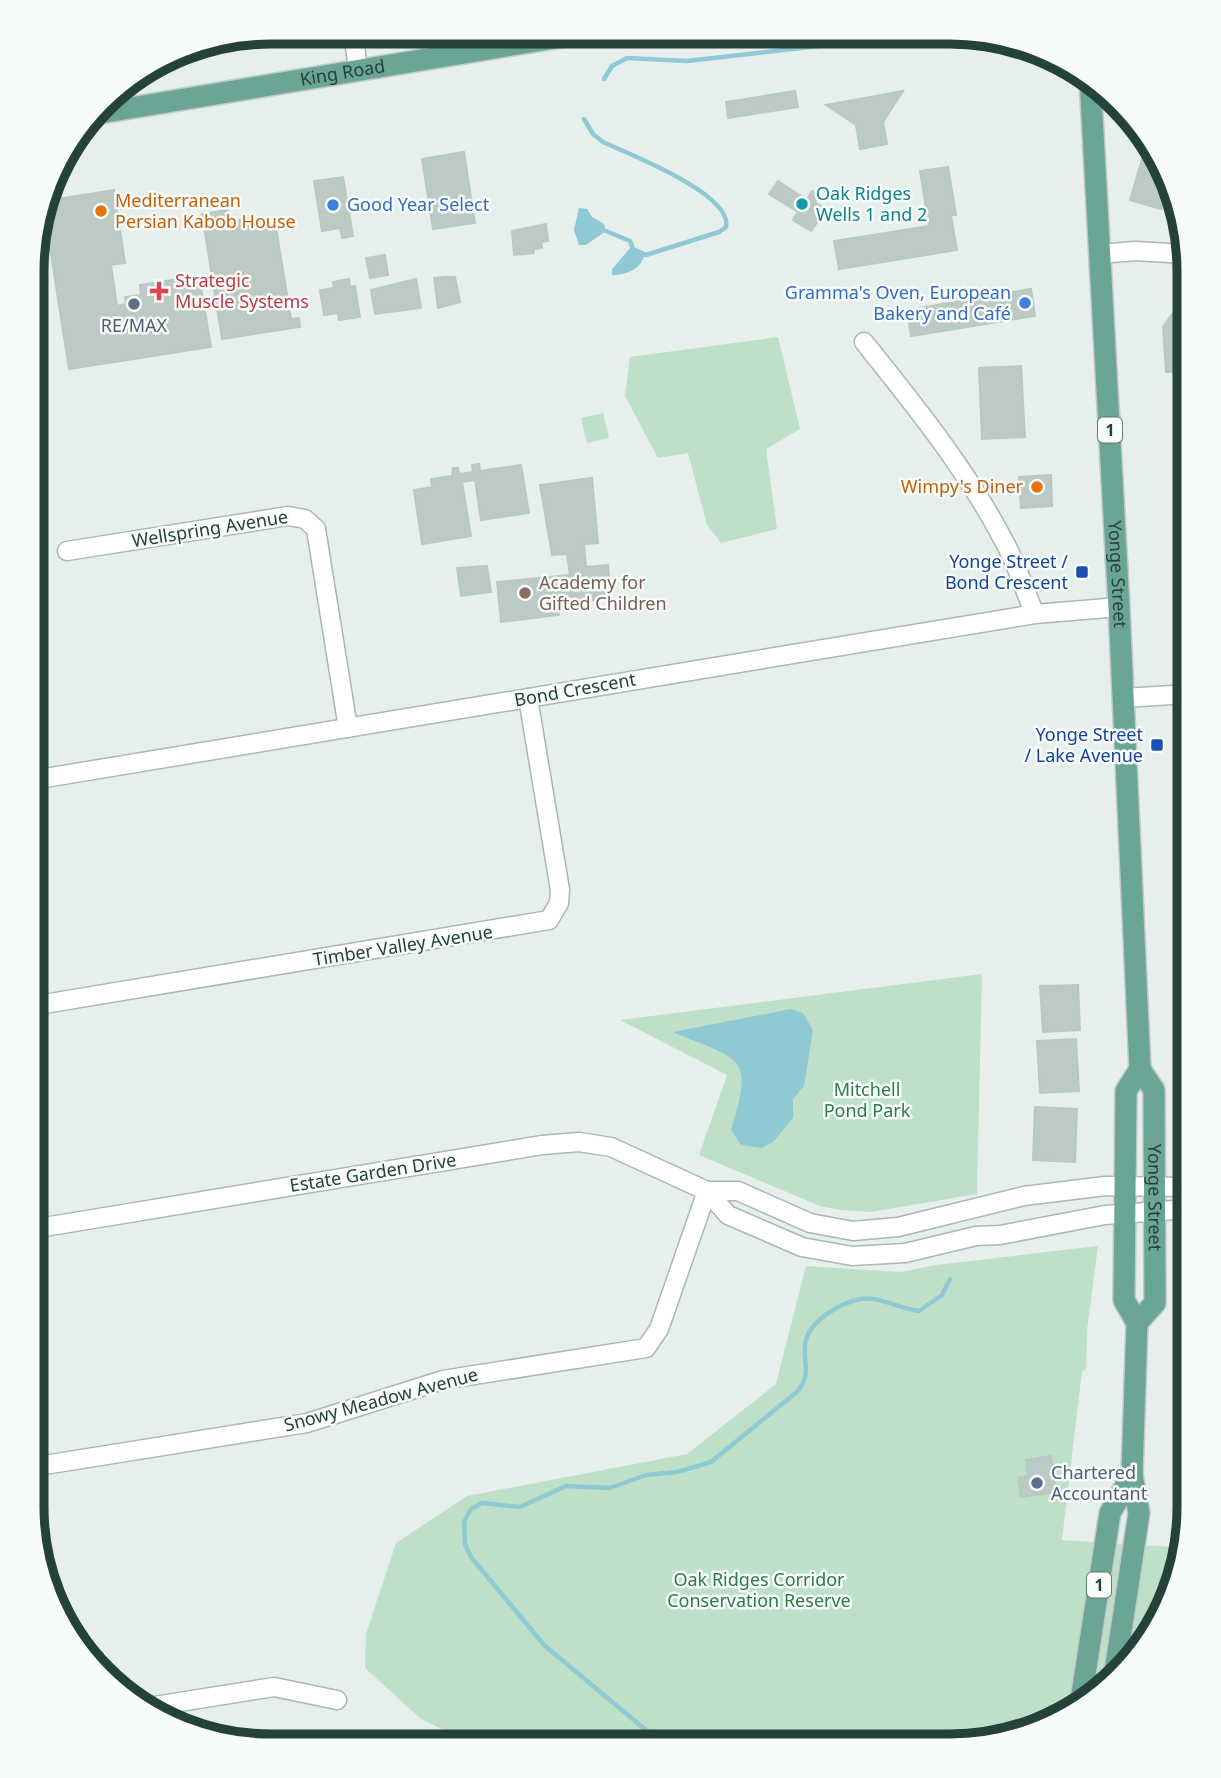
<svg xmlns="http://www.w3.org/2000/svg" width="1221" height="1778" font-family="'Noto Sans',sans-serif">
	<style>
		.green { fill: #bfe0c8 }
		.water { fill: #8ec9d4 }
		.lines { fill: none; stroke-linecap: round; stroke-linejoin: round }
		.stream { stroke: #8ec9d4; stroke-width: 4.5 }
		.building { fill: #bbcac4; stroke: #b8c9c2; stroke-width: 2 }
		.minor-casing { stroke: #a8b8b2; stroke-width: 21 }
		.major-casing { stroke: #c2cac8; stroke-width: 24 }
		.minor { stroke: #fff; stroke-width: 18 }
		.major { stroke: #6aa596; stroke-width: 21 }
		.culture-dot { fill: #0f9aa8; stroke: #f7fbf9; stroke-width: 2.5 }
		.shop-dot { fill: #3f7fe0; stroke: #f7fbf9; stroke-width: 2.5 }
		.food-dot { fill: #e8710a; stroke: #f7fbf9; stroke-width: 2.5 }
		.health-dot { fill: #e0444e; stroke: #f7fbf9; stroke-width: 2.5 }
		.service-dot { fill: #5c6f8a; stroke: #f7fbf9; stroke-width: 2.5 }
		.transit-dot { fill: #1a4fb4; stroke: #f7fbf9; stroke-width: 2.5 }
		.education-dot { fill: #8d6e63; stroke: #f7fbf9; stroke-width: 2.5 }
		.labels { text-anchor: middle; stroke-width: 5; stroke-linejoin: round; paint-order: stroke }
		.shield { fill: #f7fbf9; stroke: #637a73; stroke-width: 2 }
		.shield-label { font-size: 16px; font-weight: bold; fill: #24423a }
		.street-label { font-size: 18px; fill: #24423a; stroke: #f7fbf9 }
		.culture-label { font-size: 18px; fill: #0d838f; stroke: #f7fbf9; text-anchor: start }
		.food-label { font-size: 18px; fill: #c56008; stroke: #f7fbf9; text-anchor: start }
		.shop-label { font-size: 18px; fill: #366cbe; stroke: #f7fbf9; text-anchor: start }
		.health-label { font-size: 18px; fill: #be3a42; stroke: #f7fbf9; text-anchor: start }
		.service-label { font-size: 18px; fill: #4e5e75; stroke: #f7fbf9 }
		.transit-label { font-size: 18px; fill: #164399; stroke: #f7fbf9; text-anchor: end }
		.education-label { font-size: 18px; fill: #785e54; stroke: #f7fbf9; text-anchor: start }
		.park-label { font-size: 18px; fill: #2d7a4b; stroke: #f7fbf9 }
		.rim { fill: none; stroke: #24423a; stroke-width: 9 }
	</style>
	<rect width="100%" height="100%" fill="#e6efeb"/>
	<g class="green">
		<polygon points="778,337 800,429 766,449 777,529 721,543 707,525 688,453 658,458 625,396 630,357"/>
		<polygon points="603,413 609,438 587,443 581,418"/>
		<polygon points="982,974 977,1194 871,1212 841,1210 820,1206 699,1155 727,1075 620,1020"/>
		<polygon points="1098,1246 1087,1330 1086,1370 1082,1371 1062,1540 1172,1547 1181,1516 1172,1499 1186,1500 1189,1490 1189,1524 1149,1641 1056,1722 951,1746 454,1745 454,1735 421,1719 365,1668 366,1634 396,1543 467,1496 687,1454 776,1384 806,1266 900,1272 936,1265"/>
	</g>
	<g class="water">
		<polygon points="579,208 587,209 592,217 604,224 606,231 586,245 579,245 574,230"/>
		<path d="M632,246L645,252C643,268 628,275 612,275V269Z"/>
		<path d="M791,1009L803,1013L813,1030L804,1086L793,1099V1118L774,1141L762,1148L741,1145L731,1130C755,1053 740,1061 673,1032Z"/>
	</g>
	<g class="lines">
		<g class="stream">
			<polyline points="604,79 612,66 627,58 687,61 934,33"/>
			<path d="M584,119L593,134L603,142C629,154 733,194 726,227L719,232L646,255"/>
			<polyline points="606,231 630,241 632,246"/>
			<path d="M665,1746L544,1645L471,1557L465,1544L464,1522L471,1509L482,1503L520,1507L566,1486L610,1488L646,1475L677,1472L711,1462L798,1391C812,1371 803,1366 805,1345C807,1322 840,1303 860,1299C878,1296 901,1309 919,1311L942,1295L950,1279"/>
		</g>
	</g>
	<g class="building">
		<polygon points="795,91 798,107 728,118 726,102"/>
		<polygon points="903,91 883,122 887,144 860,149 856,125 826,105"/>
		<polygon points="464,152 475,223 433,229 422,159"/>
		<polygon points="1143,156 1165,165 1171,189 1161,209 1130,200"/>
		<polygon points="948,167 956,215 951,215 957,250 839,269 834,241 929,226 920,171"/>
		<polygon points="343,177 353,236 342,238 340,228 322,231 314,181"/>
		<polygon points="778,181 807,200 812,191 819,196 815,202 821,206 817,214 821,217 811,231 793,220 798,212 769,194"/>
		<polygon points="114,190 125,263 111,265 117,306 126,304 125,297 141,295 140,285 199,276 211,347 69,369 44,209 46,201"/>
		<polygon points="228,210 229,222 250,218 251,225 275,221 291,319 299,318 300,327 222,339 202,214"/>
		<polygon points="546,224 548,241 541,242 542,248 536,249 533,243 534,253 514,255 512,231"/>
		<polygon points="385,255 388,275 370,278 366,258"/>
		<polygon points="445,277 455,277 460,302 438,308 434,278"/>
		<polygon points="349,279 350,287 355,286 360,317 339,320 338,313 324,315 320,290 334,288 333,282"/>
		<polygon points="416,279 421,308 375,314 371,290"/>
		<polygon points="1031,289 1035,316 911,336 907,310"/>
		<polygon points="1180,293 1189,293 1189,371 1166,372 1163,327 1172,314 1181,315"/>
		<polygon points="1021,366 1025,437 982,439 979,368"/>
		<polygon points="1189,437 1189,483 1186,483 1184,464 1178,465 1174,438"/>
		<polygon points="479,464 480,471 521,465 529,513 481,520 475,480 462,482 471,536 422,544 414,490 432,487 431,479 452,476 453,468 458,468 459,474 473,472 472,465"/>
		<polygon points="1051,475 1052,506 1021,508 1019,477"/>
		<polygon points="592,478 598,543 584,544 586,567 608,565 611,598 557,604 559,615 501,622 497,582 570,575 567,554 552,555 540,485"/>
		<polygon points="487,566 491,592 461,596 457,568"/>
		<polygon points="1189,582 1189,645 1186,583"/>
		<polygon points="1189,851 1189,868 1188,868 1181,858"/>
		<polygon points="1078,985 1080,1030 1043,1032 1040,986"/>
		<polygon points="1076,1039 1079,1091 1040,1093 1037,1041"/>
		<polygon points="1035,1107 1077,1109 1075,1162 1033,1160"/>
		<polygon points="1051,1456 1056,1492 1021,1497 1018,1478 1028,1476 1026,1460"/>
	</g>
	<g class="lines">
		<defs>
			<g id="minor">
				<polyline points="353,32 358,69"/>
				<polyline points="1101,254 1135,251 1186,254"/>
				<path d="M864,342C916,407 968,471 1006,545C1018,567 1025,592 1035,614"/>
				<polyline points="67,551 288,516 305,519 316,529 348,728"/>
				<polyline points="1123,698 1189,694"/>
				<polyline points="33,780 1035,614 1119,607"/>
				<polyline points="32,1006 549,920 559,903 560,890 528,698"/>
				<polyline points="707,1191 738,1191 810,1223 853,1231 898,1227 1024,1196 1105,1186 1189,1187"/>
				<polyline points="32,1229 542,1145 579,1142 611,1147 707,1191 728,1215 802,1247 852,1256 905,1253 976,1236 1000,1235 1105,1215 1189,1209"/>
				<polyline points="32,1467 307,1423 443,1380 646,1348 659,1329 707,1191"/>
				<polyline points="142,1708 274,1687 337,1700"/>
			</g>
			<g id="major">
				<path id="s1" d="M1090,78L1119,607L1140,1069L1154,1090L1155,1303L1137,1323"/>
				<path id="s2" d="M94,114L591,32"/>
				<polyline points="1115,1671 1139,1513 1132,1475 1137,1323 1124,1300 1126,1091 1140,1069"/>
				<polyline points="1081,1700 1110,1513 1132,1475"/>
			</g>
		</defs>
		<use href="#minor" class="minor-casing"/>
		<use href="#major" class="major-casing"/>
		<use href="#minor" class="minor"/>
		<use href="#major" class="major"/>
	</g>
	<circle class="culture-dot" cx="802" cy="204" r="7"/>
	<g class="shop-dot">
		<circle cx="333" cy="205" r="7"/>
		<circle cx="1025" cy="303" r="7"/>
	</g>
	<g class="food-dot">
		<circle cx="101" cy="211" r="7"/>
		<circle cx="1037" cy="487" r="7"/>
	</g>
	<path class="health-dot" d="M155.5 280.5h7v7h7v7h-7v7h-7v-7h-7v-7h7z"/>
	<g class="service-dot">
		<circle cx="134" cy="304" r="7"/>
		<circle cx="1037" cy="1483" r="7"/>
	</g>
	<g class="transit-dot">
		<rect x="1075" y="565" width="14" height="14" rx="3.5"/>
		<rect x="1150" y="738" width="14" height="14" rx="3.5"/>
	</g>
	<circle class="education-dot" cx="525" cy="593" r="7"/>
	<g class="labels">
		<g class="shield">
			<rect x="1098" y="417.5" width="24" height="25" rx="5"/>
			<rect x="1087" y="1572.5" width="24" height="25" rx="5"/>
		</g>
		<g class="shield-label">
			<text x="1110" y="436">1</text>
			<text x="1099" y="1591">1</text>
		</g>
		<g class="street-label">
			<text dy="6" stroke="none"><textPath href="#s2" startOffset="252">King Road</textPath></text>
			<text transform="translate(210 529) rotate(-9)" y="6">Wellspring Avenue</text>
			<text dy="6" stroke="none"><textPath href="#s1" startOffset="497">Yonge Street</textPath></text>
			<text transform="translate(575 690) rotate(-10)" y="6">Bond Crescent</text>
			<text transform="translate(403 946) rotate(-9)" y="6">Timber Valley Avenue</text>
			<text transform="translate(373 1173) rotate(-9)" y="6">Estate Garden Drive</text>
			<text dy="6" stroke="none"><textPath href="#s1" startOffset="1125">Yonge Street</textPath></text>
			<text transform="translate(381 1400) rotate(-15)" y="6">Snowy Meadow Avenue</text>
		</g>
		<g class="culture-label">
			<text x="816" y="200">Oak Ridges<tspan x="816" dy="21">Wells 1 and 2</tspan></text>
		</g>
		<g class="food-label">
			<text x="115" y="207">Mediterranean<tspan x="115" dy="21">Persian Kabob House</tspan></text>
			<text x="1023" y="493" text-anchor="end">Wimpy's Diner</text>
		</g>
		<g class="shop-label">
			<text x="347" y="211">Good Year Select</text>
			<text x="1011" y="299" text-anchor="end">Gramma's Oven, European<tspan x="1011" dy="21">Bakery and Café</tspan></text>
		</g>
		<g class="health-label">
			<text x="175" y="287">Strategic<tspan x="175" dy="21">Muscle Systems</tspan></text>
		</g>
		<g class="service-label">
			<text x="134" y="332">RE/MAX</text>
			<text x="1051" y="1479" text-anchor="start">Chartered<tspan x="1051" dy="21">Accountant</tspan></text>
		</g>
		<g class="transit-label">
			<text x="1068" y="568">Yonge Street /<tspan x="1068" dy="21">Bond Crescent</tspan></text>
			<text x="1143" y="741">Yonge Street<tspan x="1143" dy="21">/ Lake Avenue</tspan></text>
		</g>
		<g class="education-label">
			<text x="539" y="589">Academy for<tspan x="539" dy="21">Gifted Children</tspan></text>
		</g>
		<g class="park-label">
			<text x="867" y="1096">Mitchell<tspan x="867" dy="21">Pond Park</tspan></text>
			<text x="759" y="1586">Oak Ridges Corridor<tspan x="759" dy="21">Conservation Reserve</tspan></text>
		</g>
	</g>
	<path d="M0 0H1221V1778H0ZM271 44H950A227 227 0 0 1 1177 271V1507A227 227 0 0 1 950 1734H271A227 227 0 0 1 44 1507V271A227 227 0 0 1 271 44Z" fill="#f7fbf9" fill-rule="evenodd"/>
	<path class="rim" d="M271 44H950A227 227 0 0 1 1177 271V1507A227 227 0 0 1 950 1734H271A227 227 0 0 1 44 1507V271A227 227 0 0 1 271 44Z"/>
</svg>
